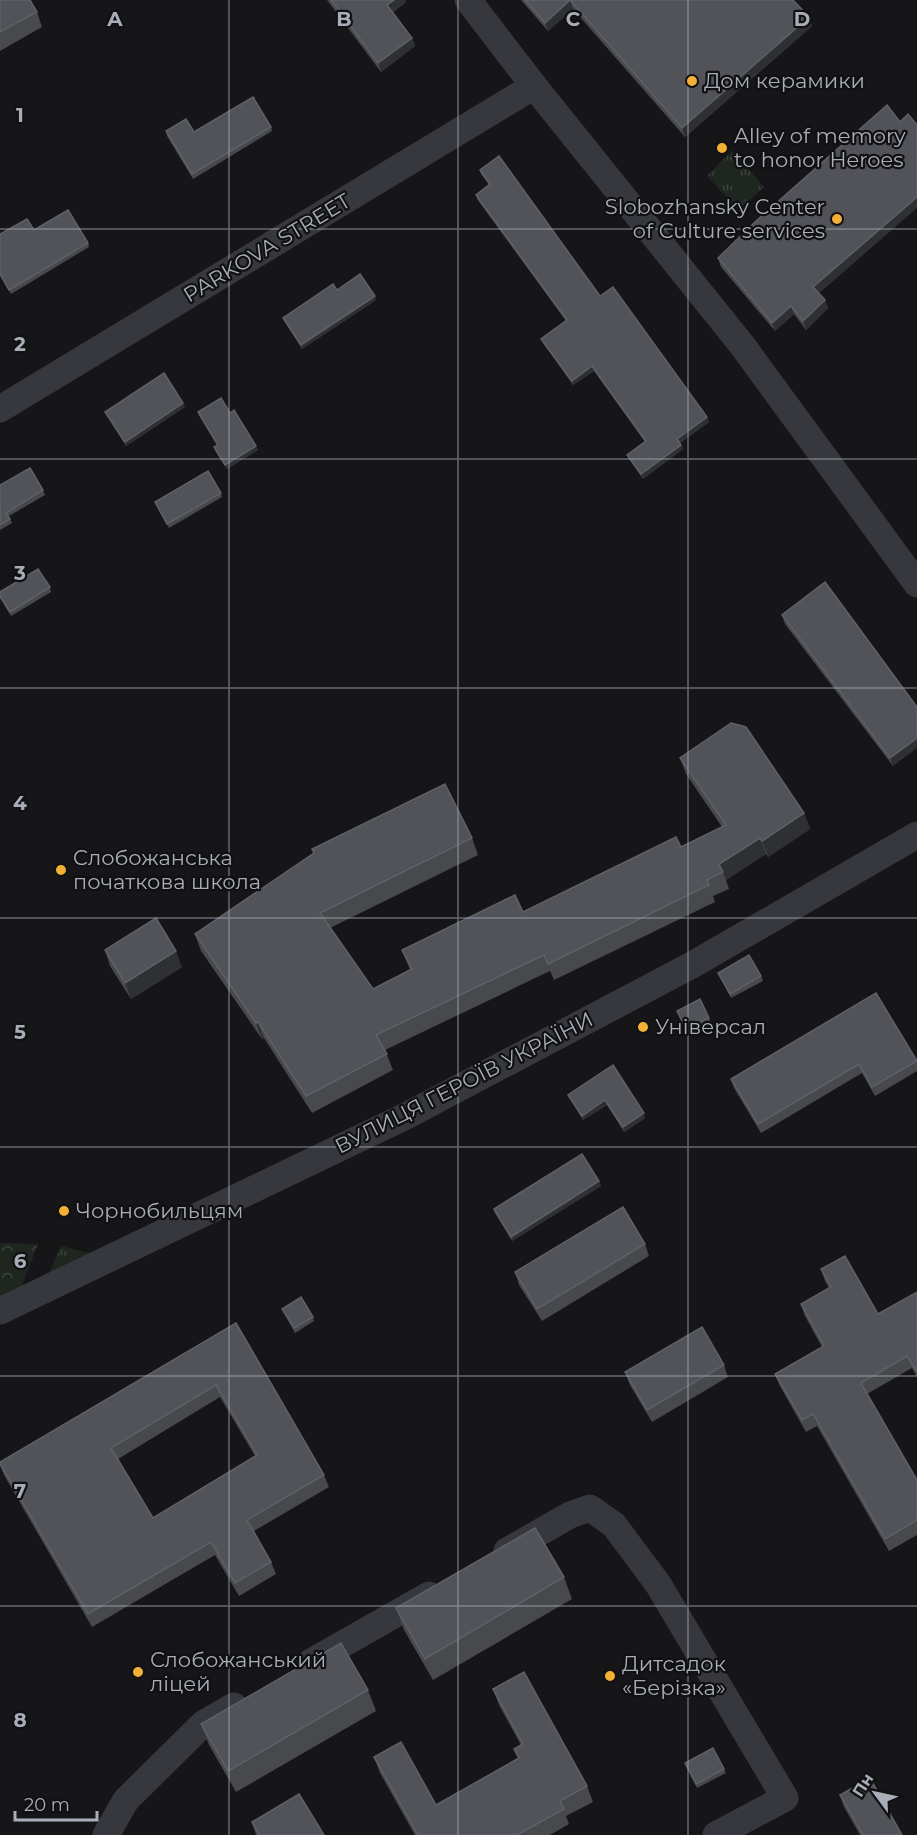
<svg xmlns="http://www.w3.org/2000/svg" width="917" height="1835" font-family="Montserrat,sans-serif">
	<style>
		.grass { fill: url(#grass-tufts) }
		.forest { fill: url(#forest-crowns) }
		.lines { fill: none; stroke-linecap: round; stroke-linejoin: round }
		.street { stroke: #37383d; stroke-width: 27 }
		.wall { fill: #47494d; fill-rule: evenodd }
		.shaded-wall { fill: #2f3033 }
		.building { fill: #525359; stroke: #5f6168; stroke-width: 1.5; fill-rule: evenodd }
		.grid { fill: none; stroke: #a8adb8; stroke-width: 1.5; stroke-opacity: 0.55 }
		.poi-dot { fill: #f2b134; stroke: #111113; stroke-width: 2 }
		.labels { text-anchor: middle; stroke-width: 4.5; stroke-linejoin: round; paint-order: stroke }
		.poi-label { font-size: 21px; fill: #a8adb8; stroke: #111113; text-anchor: start }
		.street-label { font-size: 21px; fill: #a8adb8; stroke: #111113 }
		.grid-label { font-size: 20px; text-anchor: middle; font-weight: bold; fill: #a8adb8; stroke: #111113; stroke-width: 4.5; stroke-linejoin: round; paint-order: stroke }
	</style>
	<defs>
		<pattern id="grass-tufts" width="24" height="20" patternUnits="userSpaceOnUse" patternTransform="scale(1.5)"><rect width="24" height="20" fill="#1e261f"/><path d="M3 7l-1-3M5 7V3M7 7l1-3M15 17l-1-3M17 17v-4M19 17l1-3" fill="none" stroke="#3c433d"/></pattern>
		<pattern id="forest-crowns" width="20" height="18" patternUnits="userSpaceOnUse" patternTransform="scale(1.5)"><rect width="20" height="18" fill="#1e261f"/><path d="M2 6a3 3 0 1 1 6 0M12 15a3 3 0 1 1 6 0" fill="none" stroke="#3c433d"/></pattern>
	</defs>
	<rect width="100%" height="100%" fill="#161618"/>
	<g class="grass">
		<polygon points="732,151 764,187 738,210 707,176"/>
		<polygon points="61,1246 98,1255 46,1280"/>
	</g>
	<polygon class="forest" points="0,1243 38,1244 20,1290 0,1297"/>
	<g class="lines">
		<g class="street">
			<polyline points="468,0 534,86 742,345 917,584"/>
			<polyline points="0,409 534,86"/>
			<polyline points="0,1311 406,1116 692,965 917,835"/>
			<polyline points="507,1551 570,1515 590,1508 614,1525 658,1584 785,1798 716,1835"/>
			<polyline points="311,1662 429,1595"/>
			<polyline points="106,1835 126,1800 203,1724 234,1706"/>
		</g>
	</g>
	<g class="wall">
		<polygon points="0,0 37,12 42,27 0,51"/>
		<polygon points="327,0 406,0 406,2 393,12 412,38 415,46 381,72"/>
		<polygon points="521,0 793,0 809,17 812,26 685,137 573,9 548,31"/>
		<polygon points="271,127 272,131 193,179 167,136 166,131 194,132"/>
		<polygon points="480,170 600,296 709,422 680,443 683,449 643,479 629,459 627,455 645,442 594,371 573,385 543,343 541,339 566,321 477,199 476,195 489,185 481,174"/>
		<polygon points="34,230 88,243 89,247 11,294 0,275 0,234"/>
		<polygon points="718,258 819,294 825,300 828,308 806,330 794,314 775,331 721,267"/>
		<polygon points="337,290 376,300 302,349 285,322 283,318"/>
		<polygon points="185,407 126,446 107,416 105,412"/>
		<polygon points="198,412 230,413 258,450 227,469 216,452 214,447 217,445 200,417"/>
		<polygon points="0,485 43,490 45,495 9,516 12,523 0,530"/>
		<polygon points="221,493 222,497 169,528 155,502"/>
		<polygon points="50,587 51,592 11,616 0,598 0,592"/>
		<polygon points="782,615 917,707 893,766 785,624"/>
		<polygon points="680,758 804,813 810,829 768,857 766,854 726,880 729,889 713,896 715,902 554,980 550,971 385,1050 393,1070 312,1113 264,1038 262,1039 201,951 195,934 472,838 478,855 330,928 373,989 410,970 402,950 523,912 681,847 722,827 686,774"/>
		<polygon points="105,950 182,967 131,999 110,966"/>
		<polygon points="718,973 761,976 763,981 731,998"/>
		<polygon points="876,993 917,1061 917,1071 875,1096 862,1073 761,1133 734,1088 731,1079"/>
		<polygon points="677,1011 709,1018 711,1022 688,1034"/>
		<polygon points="613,1065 645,1118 624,1132 607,1105 583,1120 570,1099 568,1095"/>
		<polygon points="599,1181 601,1186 512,1241 495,1213 494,1209"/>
		<polygon points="645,1244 649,1256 542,1321 519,1285 515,1272"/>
		<polygon points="821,1269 878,1314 917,1292 917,1377 912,1368 867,1394 917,1480 917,1535 889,1551 817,1426 806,1432 780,1386 775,1374 822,1347 805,1316 801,1304 829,1288 825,1281"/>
		<polygon points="282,1309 313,1317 314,1321 295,1333"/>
		<path d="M236,1323L324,1475L329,1487L254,1531L271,1562L276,1574L239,1596L215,1555L92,1627L4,1475L0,1465ZM220,1397L255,1456L153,1518L118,1459Z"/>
		<polygon points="724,1365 728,1377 652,1422 630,1385 625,1372"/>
		<polygon points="564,1577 572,1599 433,1680 404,1630 396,1608"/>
		<polygon points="493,1689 587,1786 593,1802 566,1816 569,1824 550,1835 415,1835 380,1773 374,1757 436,1805 518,1759 514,1749 521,1745 499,1705"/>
		<polygon points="368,1690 376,1711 236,1792 209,1745 201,1724"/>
		<polygon points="685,1763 724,1769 726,1773 697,1788"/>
		<polygon points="840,1795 902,1835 860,1835 844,1807"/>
		<polygon points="252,1822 324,1835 256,1835"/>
	</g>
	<g class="shaded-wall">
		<polygon points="394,0 406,0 406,2 390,13 387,5"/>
		<polygon points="570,0 573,9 548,31 545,23"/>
		<polygon points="809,17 812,26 685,137 682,128"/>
		<polygon points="412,38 415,46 381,72 378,63"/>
		<polygon points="917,197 917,208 816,296 813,287"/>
		<polygon points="375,296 376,300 302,349 301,345"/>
		<polygon points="825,300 828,308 806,330 803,321"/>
		<polygon points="791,306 794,314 775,331 772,323"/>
		<polygon points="592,366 594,371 573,385 572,381"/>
		<polygon points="183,403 185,407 126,446 125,442"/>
		<polygon points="707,417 709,422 678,444 677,439"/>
		<polygon points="681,445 683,449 643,479 641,474"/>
		<polygon points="256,446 258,450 227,469 225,465"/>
		<polygon points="917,738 917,748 893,766 890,758"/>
		<polygon points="804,813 810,829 768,857 762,841"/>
		<polygon points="760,838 766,854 726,880 719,864"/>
		<polygon points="176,951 182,967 131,999 125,983"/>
		<polygon points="258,1022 264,1038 262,1039 256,1023"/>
		<polygon points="605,1100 607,1105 583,1120 582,1116"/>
		<polygon points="644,1113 645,1118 624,1132 623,1127"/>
		<polygon points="599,1181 601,1186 512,1241 511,1237"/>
	</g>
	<g class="building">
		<polygon points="0,0 30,0 37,12 0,32"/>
		<polygon points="331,0 394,0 387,5 412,38 378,63"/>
		<polygon points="525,0 793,0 809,17 682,128 570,0 545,23"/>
		<polygon points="253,97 271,127 192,174 166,131 186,119 194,132"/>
		<polygon points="887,105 900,122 908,114 917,125 917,197 813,287 825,300 803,321 791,306 772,323 718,258 755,222"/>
		<polygon points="499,156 600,296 613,287 707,417 677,439 681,445 641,474 627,455 646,441 592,366 572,381 541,339 567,320 476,195 490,184 480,170"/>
		<polygon points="68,210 88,243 9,290 0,274 0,234 27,219 34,230"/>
		<polygon points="360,274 375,296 301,345 283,318 333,284 337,290"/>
		<polygon points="164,373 183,403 125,442 105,412"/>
		<polygon points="221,398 230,413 234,410 256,446 225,465 214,447 218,445 198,412"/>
		<polygon points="30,468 43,490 6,513 10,519 0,525 0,485"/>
		<polygon points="208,471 221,493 167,524 155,502"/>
		<polygon points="38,569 50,587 10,612 0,596 0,592"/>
		<polygon points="825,582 917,707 917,738 890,758 782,615"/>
		<polygon points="731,723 746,727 804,813 762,841 760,838 719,864 723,872 707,880 709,885 548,964 544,955 376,1035 387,1054 306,1096 258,1022 256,1023 195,934 314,853 312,849 445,784 472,838 320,913 373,989 412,969 402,950 515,895 523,912 676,837 681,847 726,825 680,758"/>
		<polygon points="156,918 176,951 125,983 105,950"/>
		<polygon points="749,955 761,976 730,994 718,973"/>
		<polygon points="876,993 917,1061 872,1087 859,1064 758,1124 731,1079"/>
		<polygon points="700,999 709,1018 686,1029 677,1011"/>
		<polygon points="613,1065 644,1113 623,1127 605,1100 582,1116 568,1095"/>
		<polygon points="582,1154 599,1181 511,1237 494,1209"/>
		<polygon points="623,1207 645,1244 537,1309 515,1272"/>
		<polygon points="845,1256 878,1314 917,1292 917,1372 907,1356 861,1383 917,1480 917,1520 885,1539 813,1414 802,1420 775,1374 824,1346 801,1304 831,1287 821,1269"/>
		<polygon points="301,1297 313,1317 294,1328 282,1309"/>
		<path d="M236,1323L324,1475L247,1520L271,1562L235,1583L211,1542L88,1614L0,1464V1462ZM216,1385L257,1455L153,1518L111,1448Z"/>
		<polygon points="702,1327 724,1365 647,1410 625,1372"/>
		<polygon points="535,1528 564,1577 425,1659 396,1608"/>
		<polygon points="341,1643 368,1690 228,1771 201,1724"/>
		<polygon points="524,1672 587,1786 560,1801 564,1809 517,1835 418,1835 374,1757 401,1742 436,1805 519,1758 514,1749 523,1744 493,1689"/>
		<polygon points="713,1748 724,1769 696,1784 685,1763"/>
		<polygon points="870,1778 902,1835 863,1835 840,1795"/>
		<polygon points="299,1794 324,1835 259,1835 252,1822"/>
	</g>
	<path class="grid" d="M229,0V1835M458,0V1835M688,0V1835M0,229H917M0,459H917M0,688H917M0,918H917M0,1147H917M0,1376H917M0,1606H917"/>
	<g class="poi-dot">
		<circle cx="692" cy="81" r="6"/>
		<circle cx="722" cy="148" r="6"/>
		<circle cx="837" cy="219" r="6"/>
		<circle cx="61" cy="870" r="6"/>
		<circle cx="643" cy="1027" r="6"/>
		<circle cx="64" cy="1211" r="6"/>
		<circle cx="138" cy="1672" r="6"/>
		<circle cx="610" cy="1676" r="6"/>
	</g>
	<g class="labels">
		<g class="poi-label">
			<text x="704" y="88">Дом керамики</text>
			<text x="734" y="143">Alley of memory<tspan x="734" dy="24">to honor Heroes</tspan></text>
			<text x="825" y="214" text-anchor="end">Slobozhansky Center<tspan x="825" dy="24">of Culture services</tspan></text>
			<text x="73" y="865">Cлобожанська<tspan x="73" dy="24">початкова школа</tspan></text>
			<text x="655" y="1034">Універсал</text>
			<text x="76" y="1218">Чорнобильцям</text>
			<text x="150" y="1667">Слобожанський<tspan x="150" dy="24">ліцей</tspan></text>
			<text x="622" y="1671">Дитсадок<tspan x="622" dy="24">«Берізка»</tspan></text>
		</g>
		<g class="street-label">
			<text transform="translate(267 248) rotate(-31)" y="7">PARKOVA STREET</text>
			<text transform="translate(464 1083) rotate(-27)" y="7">ВУЛИЦЯ ГЕРОЇВ УКРАЇНИ</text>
		</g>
	</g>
	<g class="grid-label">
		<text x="115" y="26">A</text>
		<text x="344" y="26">B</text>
		<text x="573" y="26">C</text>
		<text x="802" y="26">D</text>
		<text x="20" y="122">1</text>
		<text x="20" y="351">2</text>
		<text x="20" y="580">3</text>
		<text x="20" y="810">4</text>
		<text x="20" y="1039">5</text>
		<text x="20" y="1268">6</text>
		<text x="20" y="1498">7</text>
		<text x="20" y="1727">8</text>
	</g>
	<g transform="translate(875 1793) rotate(303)" stroke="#111113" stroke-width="4.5" paint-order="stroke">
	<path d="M0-4.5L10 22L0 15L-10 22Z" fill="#a8adb8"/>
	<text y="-9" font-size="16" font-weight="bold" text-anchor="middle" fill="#a8adb8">Пн</text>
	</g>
	<path d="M15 1811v9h82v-9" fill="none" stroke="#a8adb8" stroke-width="3"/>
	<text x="24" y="1811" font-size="18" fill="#a8adb8" stroke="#111113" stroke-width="4.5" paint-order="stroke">20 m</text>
</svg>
